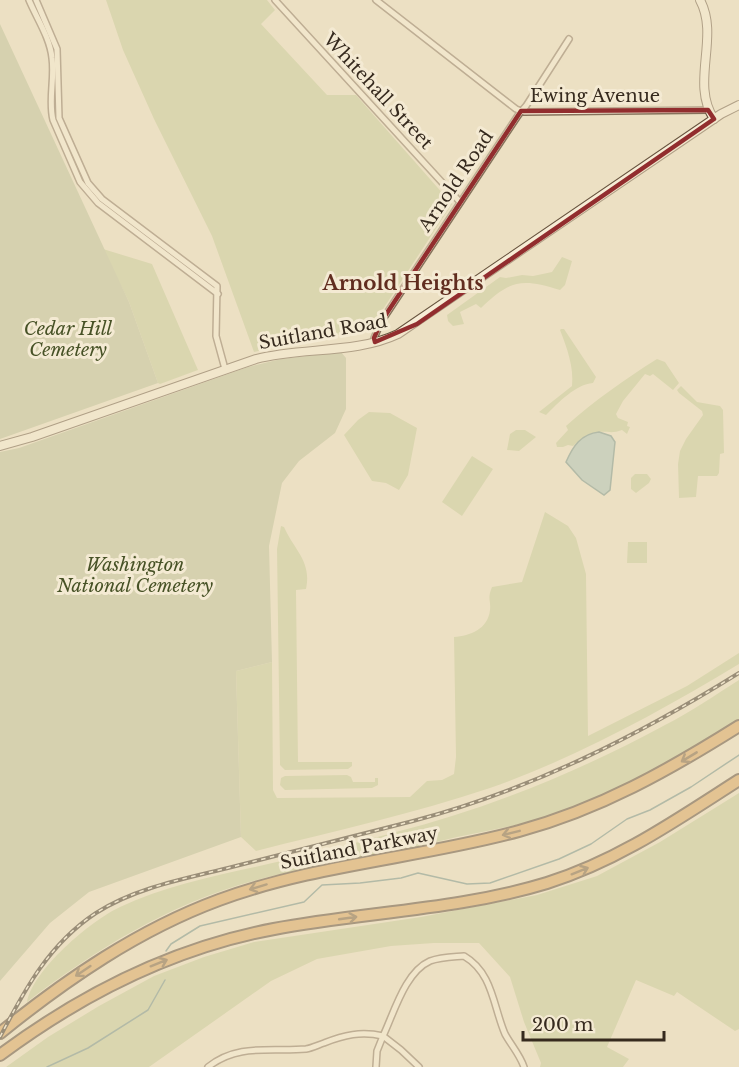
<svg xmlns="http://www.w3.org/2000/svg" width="739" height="1067" font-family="'Libre Baskerville',serif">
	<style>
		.green { fill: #c4ca98 }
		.cemetery { fill: #babf97 }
		.water { fill: #a5bfb7; stroke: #6d8d85; stroke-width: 1.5 }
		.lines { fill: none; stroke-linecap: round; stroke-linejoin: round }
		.stream { stroke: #6d8d85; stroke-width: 1.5 }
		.street-casing { stroke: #86715b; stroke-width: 8 }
		.secondary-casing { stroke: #67533e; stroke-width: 10 }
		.highway-casing { stroke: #54402f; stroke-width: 14 }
		.street { stroke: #f7edd6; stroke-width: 5 }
		.secondary { stroke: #f7edd6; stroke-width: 8 }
		.highway { stroke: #d89f57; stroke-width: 10 }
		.rail-casing { stroke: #362a1e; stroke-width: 4 }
		.rail { stroke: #f4ead3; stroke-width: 1.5; stroke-dasharray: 4.5; stroke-linecap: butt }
		.oneway { stroke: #775935 }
		.marked { fill: none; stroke: #922d2e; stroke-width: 4.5; stroke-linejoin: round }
		.labels { text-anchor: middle; stroke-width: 6; stroke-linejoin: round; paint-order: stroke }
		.street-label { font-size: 18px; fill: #362a1e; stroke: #f4ead3 }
		.park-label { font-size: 18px; font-style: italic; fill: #475226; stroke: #f4ead3 }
		.neighbourhood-label { font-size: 20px; font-weight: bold; fill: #612d1f; stroke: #f4ead3 }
	</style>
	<rect width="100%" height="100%" fill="#ece0c3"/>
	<g class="green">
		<polygon points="106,0 267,0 275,10 261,24 327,95 356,95 452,204 368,332 326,336 254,352 212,236 154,119 123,50"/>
		<polygon points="103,249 152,264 198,370 160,384 158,383 129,302"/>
		<path d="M562,257L572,261L565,285L560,290C521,278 510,280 481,308L476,304L460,312L464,324L453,326L448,321L447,315L500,277L506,278L522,275L533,276L552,272Z"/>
		<path d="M561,329H564L596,377L593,383C576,384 558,403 546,415L539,412L572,386C574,367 567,348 560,330Z"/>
		<path d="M657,359L665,362L679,383L673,390L653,374L650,376L645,374L623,401L616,414L618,418L628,422L627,426L630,427L627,434L622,430C612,434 608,431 599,432C591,433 579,440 573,446L568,445L563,447H557L556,443L568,430L566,426C594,401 625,379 657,359Z"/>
		<polygon points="681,386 697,402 720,406 723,410 724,453 720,454 719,473 717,476 698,476 696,497 679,498 678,464 680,451 686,439 703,415 702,411 679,393 677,390"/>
		<polygon points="369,412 390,413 417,428 408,475 399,490 386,483 372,481 344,435 358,420"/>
		<polygon points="516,430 525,430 536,437 519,451 507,450 510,434"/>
		<polygon points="472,456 493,469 462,516 442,502"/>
		<polygon points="635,474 647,474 651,479 649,483 636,493 631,489 631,478"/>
		<path d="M545,512L568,526L576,538L586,574L588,736L687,686L739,653V664C659,712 578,757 490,788C413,814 334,831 256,851L241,837L236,671L272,662L273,790L277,798L410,797L427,781L442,780L454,774L456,757L454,637C470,636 488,629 490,610C491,600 487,599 492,587L522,582Z"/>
		<path d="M281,526L284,527C294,550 312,561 306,589L296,590L298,762H352V766L348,769L285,770L280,765L277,549Z"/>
		<polygon points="628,542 647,542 647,563 627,563"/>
		<path d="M739,680V720C693,749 647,779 597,800C552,819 504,828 457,837C435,842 413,849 391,853C345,863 298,868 253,881C169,904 95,950 27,1002C33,970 90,921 120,907C171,883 230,873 286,860C322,852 359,842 396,832C490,808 580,771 665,725C691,712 715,695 739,680Z"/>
		<polygon points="347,775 351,777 353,782 375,782 375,778 378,778 378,785 372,788 285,790 280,785 281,778 285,776"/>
		<polygon points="739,793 739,1029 735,1031 677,992 674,996 636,980 607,1047 629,1059 623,1067 540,1067 541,1063 524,1022 510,977 479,943 434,943 391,946 317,959 271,981 149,1067 6,1067 48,1037 99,1006 154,976 204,957 254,942 421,917 537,895 597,876 660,842"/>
	</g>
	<g class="cemetery">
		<polygon points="0,24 129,302 158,383 0,439"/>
		<polygon points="341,352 346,358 346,409 335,433 299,461 282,483 269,546 272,662 236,671 241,837 89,892 50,923 0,981 0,452 19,448 248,367 281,359"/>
	</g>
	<path class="water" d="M599,432L611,436L615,442L610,490L604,495L582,480L566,462C573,446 581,434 599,432Z"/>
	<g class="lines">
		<g class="stream">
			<polyline points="166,951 171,944 200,926 304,902 322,885 360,883 401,878 418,873 467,884 490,883 559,859 591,844 627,819 650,810 691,787 739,755"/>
			<polyline points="47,1067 88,1048 148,1010 165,980"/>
		</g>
		<defs>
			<g id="street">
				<path d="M29,0C37,19 50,38 52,58C55,79 48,100 53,120L80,182L98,203L218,294"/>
				<polyline points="36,0 57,49 59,118 88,183 102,199 217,286 216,336 225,369"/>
				<polyline points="275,0 460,202"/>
				<polyline points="376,0 516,109 524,112 708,110"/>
				<polyline points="375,342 374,338 381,322 519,114 526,106 569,39"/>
				<path d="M208,1067C238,1043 271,1052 306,1049C312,1048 318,1045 324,1043C344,1035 361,1031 383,1036L377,1051L376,1067"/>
				<path d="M419,1067L401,1050L383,1036C394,1013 405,972 430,961C441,957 453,957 464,956C493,973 493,1006 505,1034C511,1045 520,1055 524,1067"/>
			</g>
			<g id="secondary">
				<path d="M700,0C720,37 690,83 714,119"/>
				<path d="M0,446L32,437L256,359C302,347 356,354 398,334L721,114L739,105"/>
			</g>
			<g id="highway">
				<path d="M0,1033C67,979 138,930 219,900C316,864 420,858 519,831C600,809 669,770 739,726"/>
				<path d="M0,1055C82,994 173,948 274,929C364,912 459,910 547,883C618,861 678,819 739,780"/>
			</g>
		</defs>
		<use href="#street" class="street-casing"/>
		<use href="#secondary" class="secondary-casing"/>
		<use href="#highway" class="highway-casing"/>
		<use href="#street" class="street"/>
		<use href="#secondary" class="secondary"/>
		<use href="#highway" class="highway"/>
		<defs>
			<path id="rail" d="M0,1037C25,989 49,944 96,913C135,888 183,879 228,868C290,852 352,837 413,821C530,790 636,737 739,673"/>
		</defs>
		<use href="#rail" class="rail-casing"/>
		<use href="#rail" class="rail"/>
	</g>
	<defs><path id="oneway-shaft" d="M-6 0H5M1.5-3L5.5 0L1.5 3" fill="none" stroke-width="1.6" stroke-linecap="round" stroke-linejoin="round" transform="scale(1.5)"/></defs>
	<g class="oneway">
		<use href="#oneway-shaft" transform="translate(689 757) rotate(149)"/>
		<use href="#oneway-shaft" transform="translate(511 833) rotate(166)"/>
		<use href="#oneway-shaft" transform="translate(580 871) rotate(-22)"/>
		<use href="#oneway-shaft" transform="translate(258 887) rotate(163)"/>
		<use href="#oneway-shaft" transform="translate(348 918) rotate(-8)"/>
		<use href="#oneway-shaft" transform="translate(159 963) rotate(-22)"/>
		<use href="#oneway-shaft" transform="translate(83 971) rotate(146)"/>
	</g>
	<path d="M0 0H739V1067H0ZM708,110L714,119L417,324L375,342L374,338L381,322L521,111Z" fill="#ece0c3" fill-opacity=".55" fill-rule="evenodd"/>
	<path class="marked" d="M708,110L714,119L417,324L375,342L374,338L381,322L521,111Z"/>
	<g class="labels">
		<g class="street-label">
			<text transform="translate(378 91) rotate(47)" y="6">Whitehall Street</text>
			<text x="595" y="102">Ewing Avenue</text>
			<text transform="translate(456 181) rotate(-56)" y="6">Arnold Road</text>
			<text transform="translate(323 332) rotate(-10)" y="6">Suitland Road</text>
			<text transform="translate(359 848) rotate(-11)" y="6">Suitland Parkway</text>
		</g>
		<g class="park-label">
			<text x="68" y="335">Cedar Hill<tspan x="68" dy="21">Cemetery</tspan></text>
			<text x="135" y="571">Washington<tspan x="135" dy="21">National Cemetery</tspan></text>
		</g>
		<g class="neighbourhood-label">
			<text x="403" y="290">Arnold Heights</text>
		</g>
	</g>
	<path d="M523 1031v9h141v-9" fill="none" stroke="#362a1e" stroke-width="3"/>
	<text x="532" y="1031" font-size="18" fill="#362a1e" stroke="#f4ead3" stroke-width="4.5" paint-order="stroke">200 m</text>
</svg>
